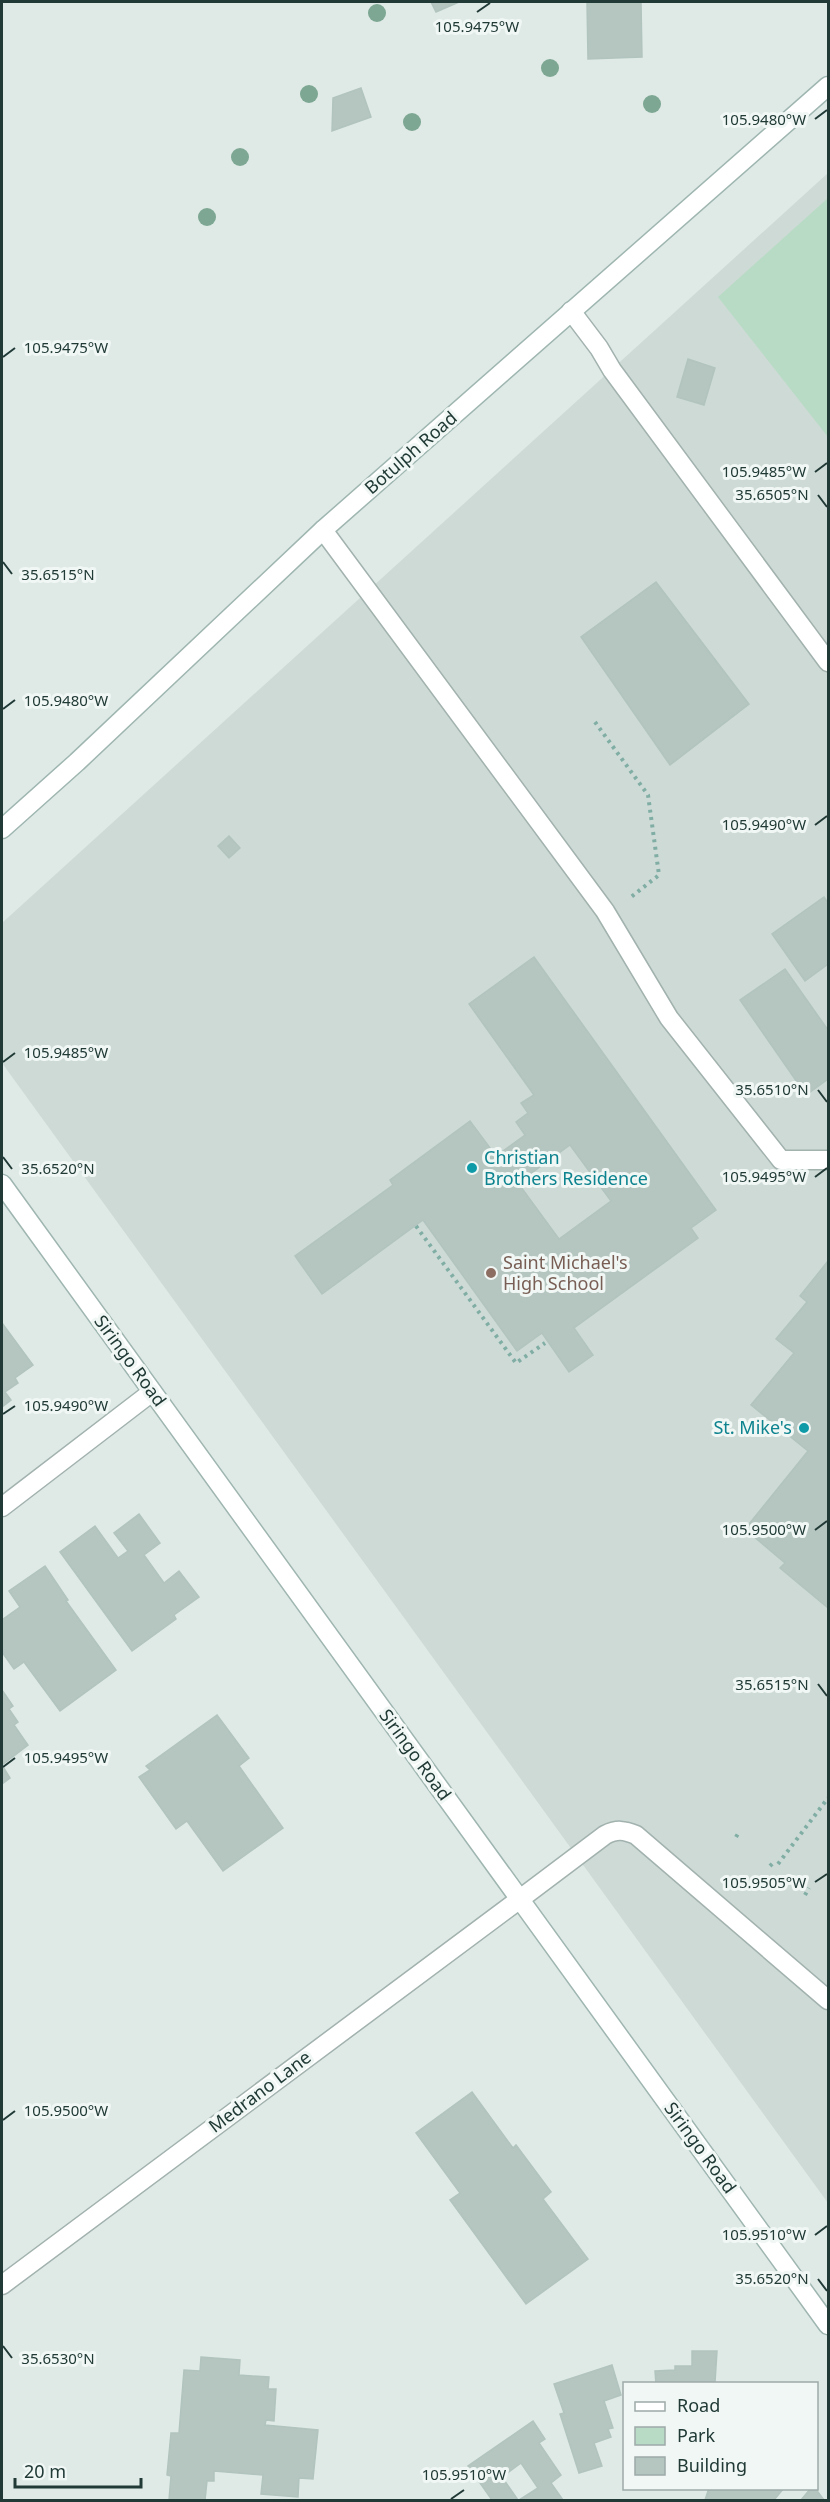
<svg xmlns="http://www.w3.org/2000/svg" width="830" height="2502" font-family="'Noto Sans',sans-serif">
	<style>
		.built { fill: #cedad6 }
		.green { fill: #b8dbc5 }
		.building { fill: #b5c5c0; stroke: #b2c4be; stroke-width: 1.5; fill-rule: evenodd }
		.lines { fill: none; stroke-linecap: round; stroke-linejoin: round }
		.lane-casing { stroke: #a2b2ae; stroke-width: 21 }
		.street-casing { stroke: #a2b2ae; stroke-width: 21 }
		.secondary-casing { stroke: #9fb6b0; stroke-width: 21 }
		.path { stroke: #80aea4; stroke-width: 4; stroke-dasharray: 3 4.5; stroke-linecap: butt }
		.lane { stroke: #fff; stroke-width: 18 }
		.street { stroke: #fff; stroke-width: 18 }
		.secondary { stroke: #fff; stroke-width: 18 }
		.tree { fill: #7da792 }
		.ticks { fill: none; stroke: #213a36; stroke-width: 2 }
		.culture-dot { fill: #0f9aa8; stroke: #f0f7f4; stroke-width: 2 }
		.education-dot { fill: #8d6e63; stroke: #f0f7f4; stroke-width: 2 }
		.labels { text-anchor: middle; stroke-width: 6; stroke-linejoin: round; paint-order: stroke }
		.street-label { font-size: 18px; fill: #213a36; stroke: #f0f7f4 }
		.culture-label { font-size: 18px; fill: #0d838f; stroke: #f0f7f4; text-anchor: start }
		.education-label { font-size: 18px; fill: #785e54; stroke: #f0f7f4; text-anchor: start }
		.ticks-label { font-size: 15px; text-anchor: middle; fill: #213a36; stroke: #f0f7f4; stroke-width: 6; stroke-linejoin: round; paint-order: stroke }
	</style>
	<rect width="100%" height="100%" fill="#dfeae7"/>
	<polygon class="built" points="828,173 828,2203 2,1063 2,923"/>
	<polygon class="green" points="828,198 828,437 718,297"/>
	<g class="building">
		<polygon points="431,2 459,2 436,12"/>
		<polygon points="587,2 641,2 642,57 588,59"/>
		<polygon points="361,88 371,117 332,131 333,98"/>
		<polygon points="688,359 715,368 704,405 677,397"/>
		<polygon points="656,582 749,704 670,765 581,637"/>
		<polygon points="229,836 240,848 229,858 218,846"/>
		<polygon points="824,897 828,903 828,964 805,981 772,934"/>
		<path d="M534,957L716,1210L691,1228L698,1238L574,1328L593,1355L569,1372L542,1333L517,1351L423,1220L322,1294L295,1256L393,1185L390,1180L470,1121L496,1156L525,1135L516,1122L528,1113L521,1103L534,1095L469,1004ZM570,1145L611,1201L559,1239L518,1183Z"/>
		<polygon points="785,969 828,1030 828,1079 806,1095 740,1000"/>
		<polygon points="828,1261 828,1608 780,1568 785,1563 745,1529 808,1451 751,1405 794,1353 776,1339 807,1302 800,1296"/>
		<polygon points="2,1323 33,1365 15,1378 18,1383 5,1392 11,1400 2,1407"/>
		<polygon points="139,1514 160,1543 144,1555 164,1583 179,1571 199,1597 174,1615 176,1619 132,1651 60,1552 95,1526 118,1558 128,1551 114,1533"/>
		<polygon points="45,1566 68,1600 66,1601 116,1670 60,1711 24,1662 14,1669 2,1652 2,1620 20,1607 9,1591"/>
		<polygon points="2,1690 13,1706 9,1709 18,1722 14,1725 28,1745 2,1765"/>
		<polygon points="217,1715 249,1758 239,1766 283,1828 223,1871 187,1821 176,1829 139,1777 150,1770 146,1766"/>
		<polygon points="2,1765 10,1778 2,1784"/>
		<polygon points="472,2092 513,2148 516,2145 551,2192 543,2199 588,2259 526,2304 450,2200 460,2193 416,2133"/>
		<polygon points="692,2351 717,2351 715,2382 656,2384 655,2371 675,2370 675,2366 692,2366"/>
		<polygon points="201,2357 240,2360 239,2375 269,2377 268,2389 276,2389 274,2421 266,2420 265,2425 318,2430 313,2479 299,2478 298,2497 261,2494 263,2475 214,2471 214,2481 207,2481 205,2500 169,2500 171,2476 167,2475 171,2433 179,2433 184,2370 200,2371"/>
		<polygon points="612,2365 621,2395 604,2401 613,2428 608,2429 611,2437 594,2443 602,2466 579,2473 560,2414 564,2413 554,2384"/>
		<polygon points="533,2421 545,2439 539,2443 561,2475 551,2483 563,2500 519,2500 538,2488 521,2463 502,2477 518,2500 492,2500 468,2466"/>
		<polygon points="709,2488 784,2488 774,2500 705,2500"/>
		<polygon points="811,2488 815,2488 824,2500 801,2500"/>
	</g>
	<g class="lines">
		<defs>
			<g id="lane">
				<polyline points="571,311 599,348 612,370 828,662"/>
				<polyline points="323,530 605,911 669,1018 781,1160 828,1160"/>
				<path d="M520,1899L605,1835C617,1829 624,1830 636,1835L828,2000"/>
			</g>
			<g id="street">
				<polyline points="2,1507 152,1392"/>
				<polyline points="2,2285 520,1899"/>
			</g>
			<g id="secondary">
				<polyline points="2,829 77,762 323,530 828,86"/>
				<polyline points="2,1184 828,2325"/>
			</g>
		</defs>
		<use href="#lane" class="lane-casing"/>
		<use href="#street" class="street-casing"/>
		<use href="#secondary" class="secondary-casing"/>
		<g class="path">
			<polyline points="595,722 648,795 659,875 631,897"/>
			<polyline points="416,1226 516,1363 545,1343"/>
			<polyline points="736,1837 739,1832"/>
			<polyline points="778,1864 828,1798"/>
			<polyline points="770,1866 775,1861"/>
			<polyline points="805,1895 809,1888"/>
		</g>
		<use href="#lane" class="lane"/>
		<use href="#street" class="street"/>
		<use href="#secondary" class="secondary"/>
	</g>
	<g class="tree">
		<circle cx="377" cy="13" r="9"/>
		<circle cx="550" cy="68" r="9"/>
		<circle cx="309" cy="94" r="9"/>
		<circle cx="652" cy="104" r="9"/>
		<circle cx="412" cy="122" r="9"/>
		<circle cx="240" cy="157" r="9"/>
		<circle cx="207" cy="217" r="9"/>
	</g>
	<path class="ticks" d="M477,12L490,3M815,119L827,110M3,357L15,348M815,472L827,463M818,495L827,507M3,562L12,574M3,709L15,700M815,825L827,816M3,1062L15,1053M818,1090L827,1102M3,1157L12,1169M815,1177L827,1168M3,1414L15,1406M815,1530L827,1521M818,1684L827,1696M3,1767L15,1758M815,1882L827,1874M3,2120L15,2111M815,2235L827,2226M818,2279L827,2291M3,2346L12,2358M451,2499L464,2490"/>
	<g class="culture-dot">
		<circle cx="472" cy="1168" r="6"/>
		<circle cx="804" cy="1428" r="6"/>
	</g>
	<circle class="education-dot" cx="491" cy="1273" r="6"/>
	<g class="labels">
		<g class="street-label">
			<text transform="translate(411 453) rotate(-41)" y="6">Botulph Road</text>
			<text transform="translate(130 1361) rotate(54)" y="6">Siringo Road</text>
			<text transform="translate(415 1755) rotate(54)" y="6">Siringo Road</text>
			<text transform="translate(260 2092) rotate(-37)" y="6">Medrano Lane</text>
			<text transform="translate(700 2148) rotate(54)" y="6">Siringo Road</text>
		</g>
		<g class="culture-label">
			<text x="484" y="1164">Christian<tspan x="484" dy="21">Brothers Residence</tspan></text>
			<text x="792" y="1434" text-anchor="end">St. Mike's</text>
		</g>
		<g class="education-label">
			<text x="503" y="1269">Saint Michael's<tspan x="503" dy="21">High School</tspan></text>
		</g>
	</g>
	<g class="ticks-label">
		<text x="477" y="32">105.9475°W</text>
		<text x="764" y="125">105.9480°W</text>
		<text x="66" y="353">105.9475°W</text>
		<text x="764" y="477">105.9485°W</text>
		<text x="772" y="500">35.6505°N</text>
		<text x="58" y="580">35.6515°N</text>
		<text x="66" y="706">105.9480°W</text>
		<text x="764" y="830">105.9490°W</text>
		<text x="66" y="1058">105.9485°W</text>
		<text x="772" y="1095">35.6510°N</text>
		<text x="58" y="1174">35.6520°N</text>
		<text x="764" y="1182">105.9495°W</text>
		<text x="66" y="1411">105.9490°W</text>
		<text x="764" y="1535">105.9500°W</text>
		<text x="772" y="1690">35.6515°N</text>
		<text x="66" y="1763">105.9495°W</text>
		<text x="764" y="1888">105.9505°W</text>
		<text x="66" y="2116">105.9500°W</text>
		<text x="764" y="2240">105.9510°W</text>
		<text x="772" y="2284">35.6520°N</text>
		<text x="58" y="2364">35.6530°N</text>
		<text x="464" y="2480">105.9510°W</text>
	</g>
	<rect width="830" height="2502" fill="none" stroke="#213a36" stroke-width="6"/>
	<rect x="623" y="2382" width="195" height="108" fill="#f0f7f4" stroke="#9daba8" stroke-width="1.5"/>
	<rect x="635" y="2402" width="30" height="9" fill="#ffffff" stroke="#9daba8" stroke-width="1.5"/>
	<text x="677" y="2412" font-size="18" fill="#213a36">Road</text>
	<rect x="635" y="2427" width="30" height="18" fill="#b8dbc5" stroke="#9daba8" stroke-width="1.5"/>
	<text x="677" y="2442" font-size="18" fill="#213a36">Park</text>
	<rect x="635" y="2457" width="30" height="18" fill="#b5c5c0" stroke="#9daba8" stroke-width="1.5"/>
	<text x="677" y="2472" font-size="18" fill="#213a36">Building</text>
	<path d="M15 2478v9h126v-9" fill="none" stroke="#213a36" stroke-width="3"/>
	<text x="24" y="2478" font-size="18" fill="#213a36" stroke="#f0f7f4" stroke-width="4.5" paint-order="stroke">20 m</text>
</svg>
